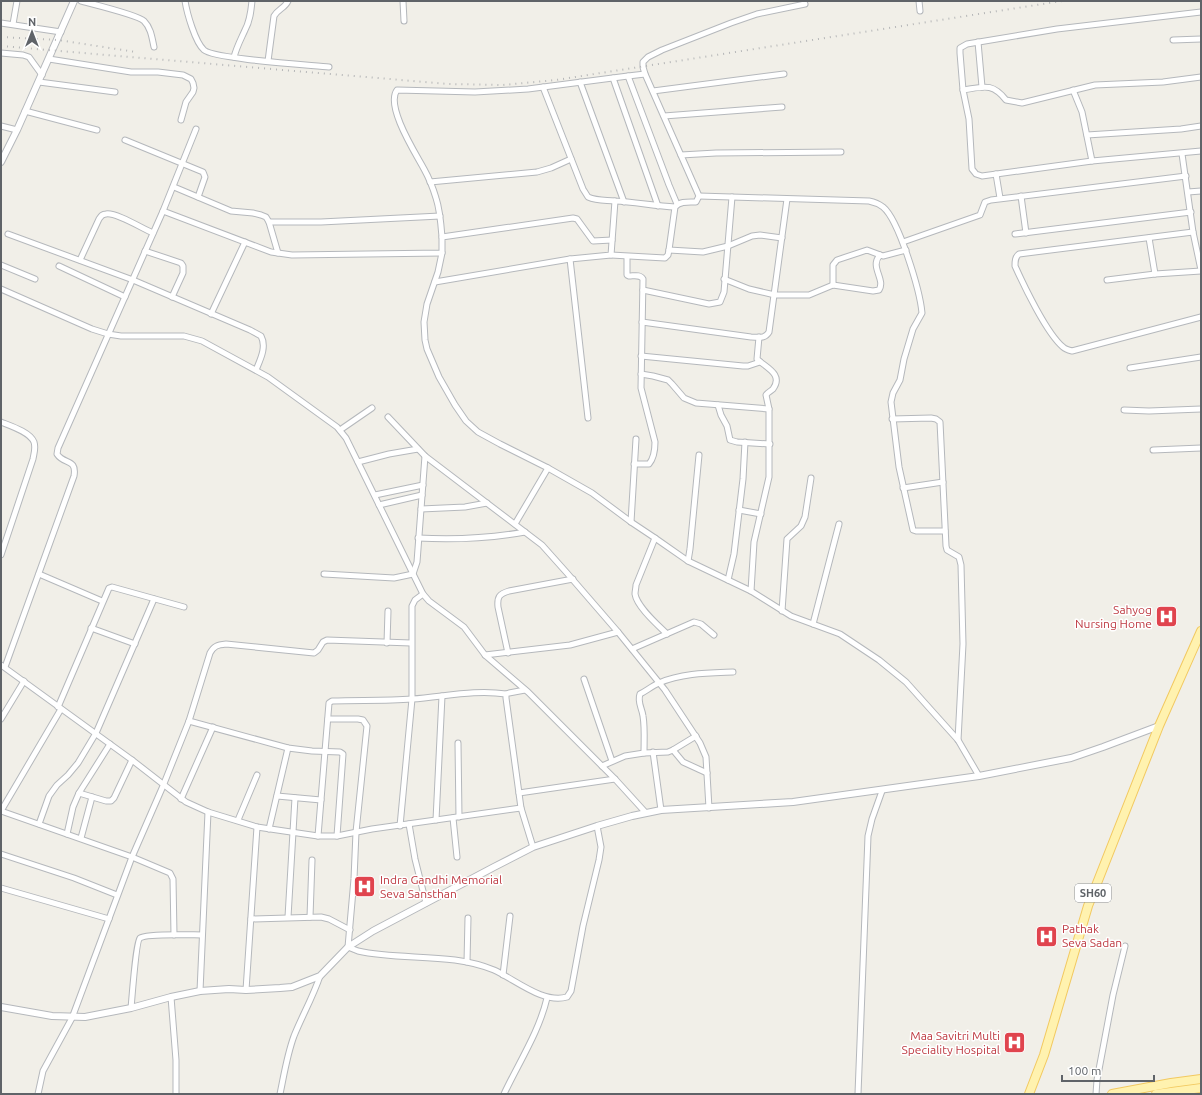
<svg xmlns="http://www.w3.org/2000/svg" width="1202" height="1095" font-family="Ubuntu,sans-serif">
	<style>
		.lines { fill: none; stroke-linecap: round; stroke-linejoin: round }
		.minor-casing { stroke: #b5b8bc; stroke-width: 7 }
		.tertiary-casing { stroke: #b5b8bc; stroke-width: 8 }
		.primary-casing { stroke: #f2c960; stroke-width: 10 }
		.minor { stroke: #fff; stroke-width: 5 }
		.tertiary { stroke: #fff; stroke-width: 6 }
		.primary { stroke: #fff2af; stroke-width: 8 }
		.rail { stroke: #b6b7b8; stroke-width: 2; stroke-dasharray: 1 5; stroke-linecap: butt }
		.labels { text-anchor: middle; stroke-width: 3; stroke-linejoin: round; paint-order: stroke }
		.shield { fill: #fff; stroke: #8f9295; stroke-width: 1 }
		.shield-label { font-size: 11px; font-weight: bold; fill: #5f6368 }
		.health-label { font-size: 12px; fill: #be3a42; stroke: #fff; text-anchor: end }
	</style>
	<rect width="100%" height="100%" fill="#f1efe8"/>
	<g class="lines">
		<defs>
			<g id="minor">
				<path d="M81,1C92,4 138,15 144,21C151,28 152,38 154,47"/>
				<path d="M185,1C187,13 195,42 204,50C214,59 310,65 329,67"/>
				<polyline points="403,1 404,21"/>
				<polyline points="919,1 920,11"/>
				<polyline points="1,23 61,32"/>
				<polyline points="13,24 17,1"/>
				<polyline points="1173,40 1201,39"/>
				<polyline points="978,42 982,87"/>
				<polyline points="1,53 23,55 29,57 42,75"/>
				<path d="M234,57C237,46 241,39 245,30C250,21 251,11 252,1"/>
				<polyline points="49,59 131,72 158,72 183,75 191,79 193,83 194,88 193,92 186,102 181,120"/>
				<path d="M268,61L274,16C278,9 285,8 288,1"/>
				<polyline points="628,76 669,185 677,204"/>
				<path d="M1201,77L1163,82L1095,85L1022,103L1006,100C992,82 983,87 963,90L969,119L972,169L976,174L982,176L1092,161L1201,151"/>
				<polyline points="613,78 658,206"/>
				<polyline points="39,82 115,92"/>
				<polyline points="580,82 624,202"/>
				<path d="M543,87L583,189L588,197C597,201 605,200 615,201C635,202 655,206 675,207"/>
				<polyline points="963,90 960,53 960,48 967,44 1057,29 1201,12"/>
				<polyline points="1073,90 1082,112 1092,161"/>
				<polyline points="653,91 784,74"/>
				<polyline points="25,111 97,130"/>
				<polyline points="664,116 782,107"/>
				<polyline points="1,126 17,130"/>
				<polyline points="1087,135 1181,129 1201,126"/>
				<polyline points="125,140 203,172 205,177 198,197"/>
				<polyline points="1182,154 1193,232 1201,270"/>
				<polyline points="681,155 716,153 841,152"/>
				<polyline points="996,174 1000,198"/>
				<polyline points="430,182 537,172 551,168 571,159"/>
				<polyline points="174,187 231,211 253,213 261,215 266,217 269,222 278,253"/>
				<polyline points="1188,192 1201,191"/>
				<path d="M699,196L869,201C874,202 879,204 883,207C899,220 920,291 922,313L913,329L904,359L900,380L893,393L891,402L899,467L913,530L916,531H945"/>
				<polyline points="1021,196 1026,233"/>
				<polyline points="163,211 196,129"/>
				<polyline points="269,222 321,222 440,216"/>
				<path d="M1193,232L1019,254C1015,257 1015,261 1015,266C1024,286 1047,334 1063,347C1065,349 1068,350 1072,351L1201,317"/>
				<path d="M8,234L133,280L250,330L261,336C267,347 260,360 256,370"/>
				<polyline points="1015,234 1191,212"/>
				<path d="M442,237C441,224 440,210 436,198C433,188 429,178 424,169C416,154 385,106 397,90L475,92L528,89L628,76L645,74"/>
				<polyline points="1149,238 1155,274"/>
				<polyline points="903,242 980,215 985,202 991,200 1186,176"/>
				<polyline points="669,250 703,252 728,246 752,236 760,235 782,238"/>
				<polyline points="145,251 181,263 183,266 183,273 172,297"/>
				<polyline points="442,253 438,272 427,304 424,322 425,340 427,349 439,377 455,405 466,421 478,432 500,444 548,468 592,493 631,522 655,538 688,561 751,591 791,616 840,634 879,660 906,682 958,740 979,776"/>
				<path d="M611,255L665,258L668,255L669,250L675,207C680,201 688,202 696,202L699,196L645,74L643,67V62L648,57L662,50L731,23L757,14L805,4"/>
				<path d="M627,257V275L629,276C634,276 640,274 643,279L641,388L655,442C655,450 654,458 649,464H634"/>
				<polyline points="570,259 588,418"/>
				<path d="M80,260L99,219C101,216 102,214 106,214C116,212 143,229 153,233"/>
				<polyline points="1,265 35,279"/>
				<polyline points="59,266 125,297"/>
				<path d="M724,279L749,289L775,295H809L833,285L873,291L879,290C886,279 869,267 880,255"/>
				<polyline points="1107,280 1155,274 1201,271"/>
				<polyline points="435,282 570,259 611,255 615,201"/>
				<polyline points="833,285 833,265 837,260 867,250 883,256 906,250"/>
				<polyline points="1,289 92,329 108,334 121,336 184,336 202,341 268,377 337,427 346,438 423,594 429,601 464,627 485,655 528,692 615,779 646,813"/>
				<polyline points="643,290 709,304 720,302 724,292 732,197"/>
				<polyline points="211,314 245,242"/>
				<path d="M642,322L751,337C759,337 765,339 769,332L787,199"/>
				<polyline points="641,356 743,366 748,366 760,362"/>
				<polyline points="1130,368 1201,357"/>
				<polyline points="641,374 653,376 668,380 672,384 684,398 696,403 769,409"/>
				<polyline points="718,405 721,415 727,426 730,440 737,442 770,444"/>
				<polyline points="1124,410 1149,411 1201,409"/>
				<polyline points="388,417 425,456 542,545 567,573 618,632 665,690 700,743 706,757 709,808"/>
				<polyline points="892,419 931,418 936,419 940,422 946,546 947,550 959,557 961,565 963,644 958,740"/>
				<path d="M1,422C11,426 30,432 34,442C36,448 34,453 33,459L1,555"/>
				<polyline points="340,430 372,408"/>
				<polyline points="1153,450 1201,448"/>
				<polyline points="358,462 389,454 418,449"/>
				<polyline points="903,488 943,482"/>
				<polyline points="375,495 423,485"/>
				<polyline points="379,505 422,495"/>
				<polyline points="421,509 465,507 487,503"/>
				<polyline points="739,510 761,514"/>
				<polyline points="631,522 636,439"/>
				<polyline points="515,524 548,468"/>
				<path d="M418,538C453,540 491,538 525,532"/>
				<path d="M655,538L636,585C636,588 635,591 635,594C637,607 658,625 667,634"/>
				<polyline points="688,561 690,549 699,455"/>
				<polyline points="39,574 102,601"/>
				<polyline points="324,574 394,578 413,574 417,562 425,456"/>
				<polyline points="728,580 734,554 743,479 745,442"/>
				<path d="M751,591L754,542L769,477V409L766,395C768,392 771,391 773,389C784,374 765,367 757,359L759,337"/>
				<polyline points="782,611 787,539 801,526 805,517 811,478"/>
				<polyline points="813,624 839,524"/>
				<polyline points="91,628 135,644"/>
				<polyline points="387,643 388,611"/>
				<polyline points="632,649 694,622 701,624 714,635"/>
				<path d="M508,653L498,607C497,597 499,594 509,591L573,579"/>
				<polyline points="485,655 570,645 618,632"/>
				<polyline points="1,665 132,760 186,802 208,812 257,827 318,836 337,836 372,829 521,808"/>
				<path d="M5,667L74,476C77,458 64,465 57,454L58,448L163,211L271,252L292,255L442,253V237L573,218L577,219L593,241L612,240"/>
				<polyline points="584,679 612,761"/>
				<polyline points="525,690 509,693 506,694 506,698 521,808 533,847"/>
				<polyline points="58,707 109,588 112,587 184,607"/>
				<polyline points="1,719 24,681"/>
				<path d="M328,719H358L363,720L367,726L356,832L354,879L348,947L358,951C402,961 451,952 494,970C516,980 543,1004 567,997L571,991L583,926L599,860L601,847L597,826"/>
				<polyline points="189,721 288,748 312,751 340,752 343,754 337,836"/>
				<polyline points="458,743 459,817"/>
				<polyline points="673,750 683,762 707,773"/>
				<polyline points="653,752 661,810"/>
				<path d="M644,753C644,741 645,728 643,716C642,708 637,702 640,694C646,691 652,686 659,683C682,673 709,673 733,672"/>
				<polyline points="602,766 625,756 644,753 668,752 673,750 696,736"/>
				<polyline points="79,793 106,801 111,801 114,798 132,760"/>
				<polyline points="519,793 615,779"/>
				<polyline points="277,796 321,800"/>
				<polyline points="181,799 213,727"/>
				<polyline points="1,811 132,857 170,873 173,879 174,935"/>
				<polyline points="1,811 61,709"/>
				<polyline points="453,818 457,857"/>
				<polyline points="238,820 257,775"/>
				<polyline points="436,820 442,696"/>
				<polyline points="39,824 49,796 57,785 68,775 78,763 96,733 154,599"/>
				<polyline points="409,824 415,859 426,903"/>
				<polyline points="400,826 412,699 412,606 415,600 423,594"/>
				<polyline points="269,829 288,748"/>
				<polyline points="67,834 73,807 79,793 110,744"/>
				<path d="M318,836L329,703L332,701C359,700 385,701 412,699C443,697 475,689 506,694"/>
				<polyline points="81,838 92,797"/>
				<polyline points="1,854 74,878 117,895"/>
				<polyline points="1,888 109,919"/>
				<polyline points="288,917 295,798"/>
				<polyline points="310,917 312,860"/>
				<polyline points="251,919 321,917 329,919 350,930"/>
				<polyline points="467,962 468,918"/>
				<polyline points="503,975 510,916"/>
				<polyline points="246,990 257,827"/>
				<polyline points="200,991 208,812"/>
				<polyline points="171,997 176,1060 176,1094"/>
				<path d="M131,1008C132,998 136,941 140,938C147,933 192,935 202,935"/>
				<path d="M38,1094L43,1071L72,1018L132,857L163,786L189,721L210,653C214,646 217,645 226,644L314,653L318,650L323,642L327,640L411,643"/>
				<path d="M280,1094C284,1075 287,1055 294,1036C302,1016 313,997 320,976"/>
				<path d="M504,1094C519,1062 539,1032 547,998"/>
				<polyline points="858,1094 868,836 872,819 882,791"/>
				<polyline points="1096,1094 1097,1080 1113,995 1125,946"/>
			</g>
			<g id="tertiary">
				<polyline points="1,162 17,130 74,1"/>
				<polyline points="1,1007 52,1016 85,1017 131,1008 171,997 200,991 229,989 246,990 280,988 292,987 320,976 348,947 373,931 494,867 533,847 597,826 632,816 661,810 793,802 979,776 1071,758 1103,747 1159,726"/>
			</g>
			<g id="primary">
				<polyline points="1029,1094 1044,1055 1088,906 1159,726 1201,631"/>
				<polyline points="1112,1094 1171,1083 1201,1079"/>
				<polyline points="1156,1094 1201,1088"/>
			</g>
		</defs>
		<use href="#minor" class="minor-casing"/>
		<use href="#tertiary" class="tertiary-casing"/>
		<use href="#primary" class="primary-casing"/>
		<use href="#minor" class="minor"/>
		<use href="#tertiary" class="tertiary"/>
		<use href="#primary" class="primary"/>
		<g class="rail">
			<polyline points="1,37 58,40 136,52"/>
			<polyline points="1,46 448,84 503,85 556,80 1062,1"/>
		</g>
	</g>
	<defs>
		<symbol id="hospital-square" viewBox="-11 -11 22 22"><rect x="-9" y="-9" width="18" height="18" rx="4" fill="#e0444e" stroke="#fff"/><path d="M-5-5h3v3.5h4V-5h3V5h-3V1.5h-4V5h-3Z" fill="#fff"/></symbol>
	</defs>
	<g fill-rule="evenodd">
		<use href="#hospital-square" x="1154" y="604" width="25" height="25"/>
		<use href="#hospital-square" x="352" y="874" width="25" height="25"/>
		<use href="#hospital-square" x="1034" y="924" width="25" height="25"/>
		<use href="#hospital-square" x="1002" y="1030" width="25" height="25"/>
	</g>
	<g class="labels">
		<rect class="shield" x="1075" y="884" width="36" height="18" rx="3"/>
		<g class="shield-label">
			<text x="1093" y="897">SH60</text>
		</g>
		<g class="health-label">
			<text x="1152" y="614">Sahyog<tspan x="1152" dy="14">Nursing Home</tspan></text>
			<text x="380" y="884" text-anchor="start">Indra Gandhi Memorial<tspan x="380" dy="14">Seva Sansthan</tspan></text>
			<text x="1062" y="933" text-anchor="start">Pathak<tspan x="1062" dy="14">Seva Sadan</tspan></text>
			<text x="1000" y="1040">Maa Savitri Multi<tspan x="1000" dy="14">Speciality Hospital</tspan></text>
		</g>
	</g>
	<rect width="1202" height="1095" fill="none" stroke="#5f6368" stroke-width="4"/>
	<g transform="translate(32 32)" stroke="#ffffff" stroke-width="3" paint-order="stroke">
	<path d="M0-3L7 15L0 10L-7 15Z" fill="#5f6368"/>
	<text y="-6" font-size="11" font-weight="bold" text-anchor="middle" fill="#5f6368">N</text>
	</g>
	<path d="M1062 1075v6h92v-6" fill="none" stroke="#5f6368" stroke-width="2"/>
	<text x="1068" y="1075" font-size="12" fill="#5f6368" stroke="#ffffff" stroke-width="3" paint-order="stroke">100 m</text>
</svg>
